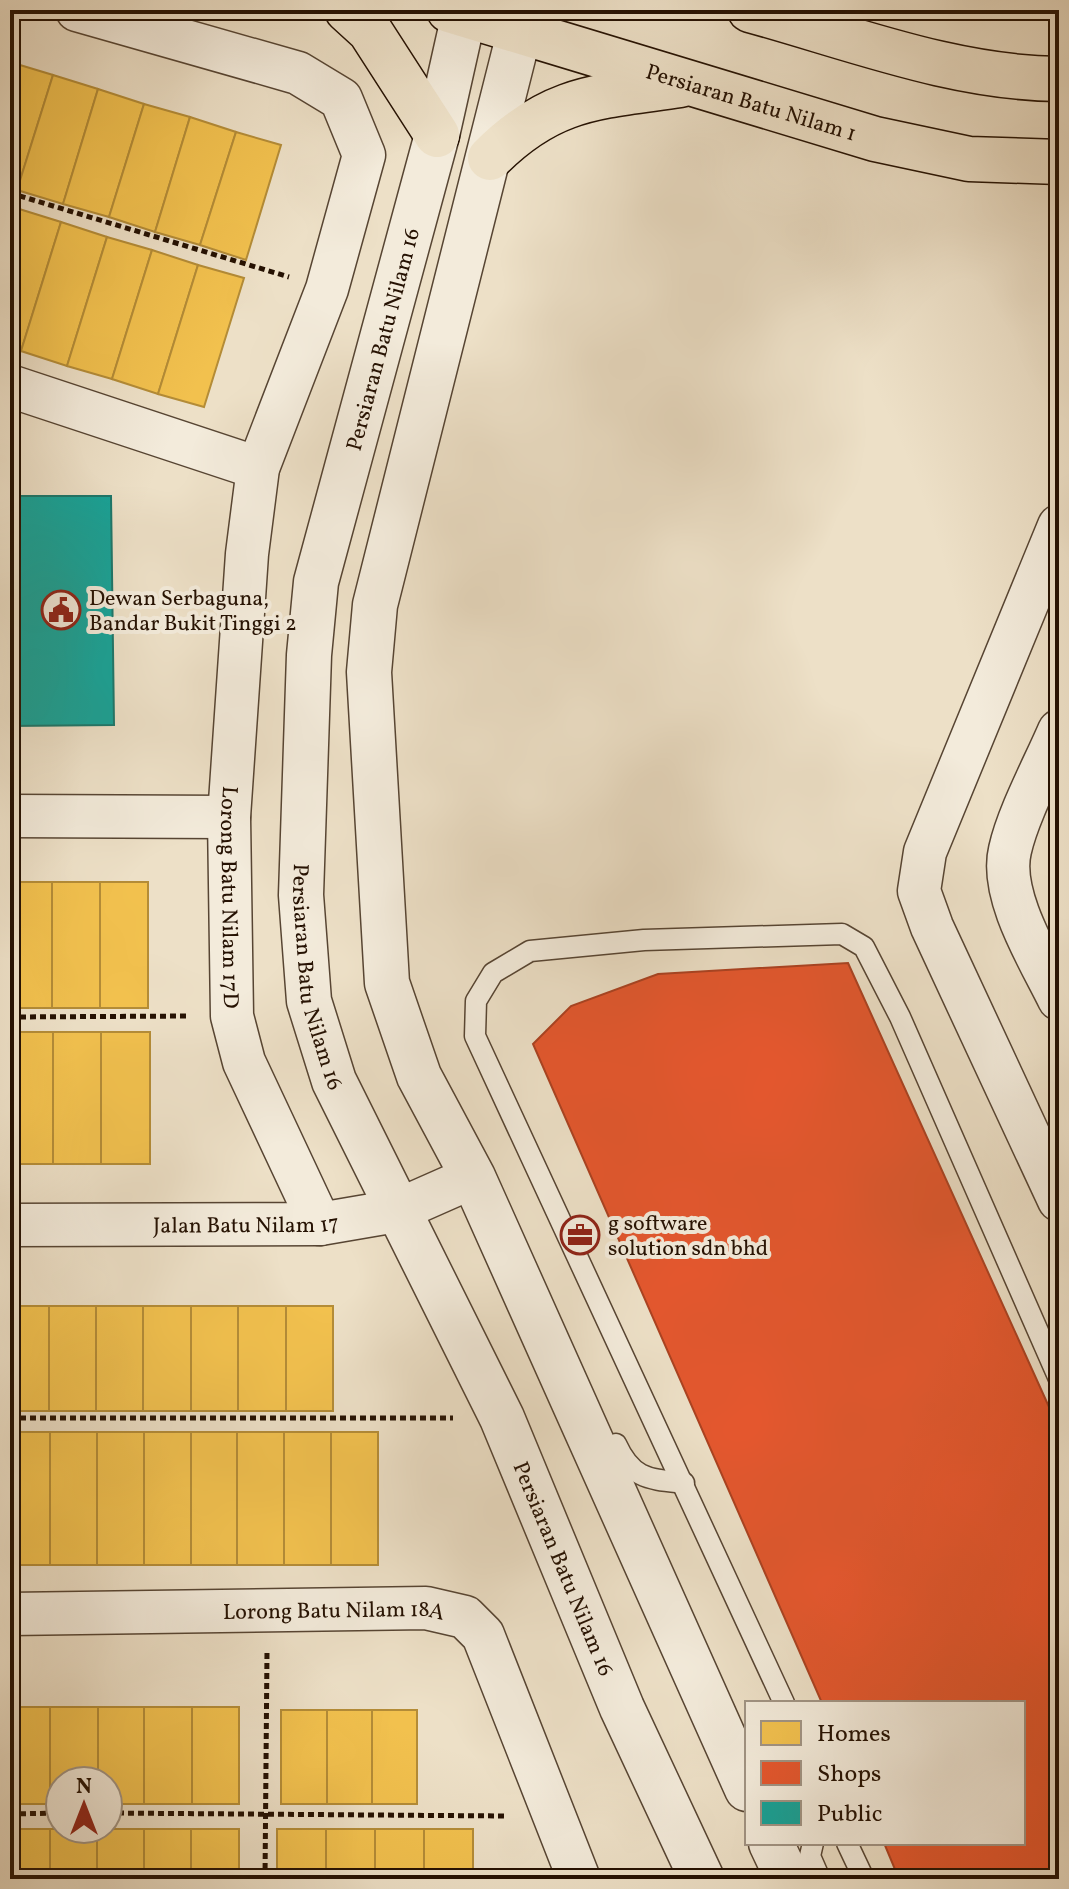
<svg xmlns="http://www.w3.org/2000/svg" width="1069" height="1889" font-family="Vollkorn,serif">
	<style>
		.homes { fill: #f2c14e; stroke: #b48c37; stroke-width: 2 }
		.shops { fill: #e4572e; stroke: #ab4221; stroke-width: 2 }
		.public { fill: #17a398; stroke: #1b776b; stroke-width: 2 }
		.lines { fill: none; stroke-linecap: round; stroke-linejoin: round }
		.service-casing { stroke: #574533; stroke-width: 23 }
		.minor-casing { stroke: #574533; stroke-width: 45 }
		.tertiary-casing { stroke: #574533; stroke-width: 47 }
		.primary-casing { stroke: #251102; stroke-width: 47 }
		.path { stroke: #251102; stroke-width: 5; stroke-dasharray: 6 4; stroke-linecap: butt }
		.service { stroke: #f3ebdb; stroke-width: 20 }
		.minor { stroke: #f3ebdb; stroke-width: 42 }
		.tertiary { stroke: #f3ebdb; stroke-width: 44 }
		.primary { stroke: #ede0c7; stroke-width: 44 }
		.labels { text-anchor: middle; stroke-width: 8; stroke-linejoin: round; paint-order: stroke }
		.street-label { font-size: 22px; fill: #251102; stroke: #f3ebdb }
		.poi-label { font-size: 22px; fill: #251102; stroke: #f3ebdb; text-anchor: start }
	</style>
	<rect width="100%" height="100%" fill="#ede0c7"/>
	<filter id="stains"><feTurbulence type="fractalNoise" baseFrequency=".0025" numOctaves="4"/><feColorMatrix values="0 0 0 0 .2 0 0 0 0 .09 0 0 0 0 .02 0 0 0 .5 -.17"/></filter>
	<radialGradient id="worn" r=".72"><stop offset=".6" stop-color="#630" stop-opacity="0"/><stop offset="1" stop-color="#630" stop-opacity=".3"/></radialGradient>
	<g class="homes">
		<polygon points="10,62 53,75 17,190 10,187"/>
		<polygon points="53,75 98,89 63,204 17,190"/>
		<polygon points="98,89 144,104 109,217 63,204"/>
		<polygon points="144,104 190,117 155,232 109,217"/>
		<polygon points="190,117 236,132 200,245 155,232"/>
		<polygon points="236,132 281,145 246,260 200,245"/>
		<polygon points="16,208 61,222 21,351 10,348 10,226"/>
		<polygon points="61,222 107,237 67,366 21,351"/>
		<polygon points="107,237 152,250 112,379 67,366"/>
		<polygon points="152,250 198,265 158,394 112,379"/>
		<polygon points="198,265 244,278 204,407 158,394"/>
		<rect x="10" y="882" width="42" height="126"/>
		<rect x="52" y="882" width="48" height="126"/>
		<rect x="100" y="882" width="48" height="126"/>
		<rect x="10" y="1032" width="43" height="132"/>
		<rect x="53" y="1032" width="48" height="132"/>
		<rect x="101" y="1032" width="49" height="132"/>
		<rect x="10" y="1306" width="39" height="105"/>
		<rect x="49" y="1306" width="47" height="105"/>
		<rect x="96" y="1306" width="47" height="105"/>
		<rect x="143" y="1306" width="48" height="105"/>
		<rect x="191" y="1306" width="47" height="105"/>
		<rect x="238" y="1306" width="48" height="105"/>
		<rect x="286" y="1306" width="47" height="105"/>
		<rect x="10" y="1432" width="40" height="133"/>
		<rect x="50" y="1432" width="47" height="133"/>
		<rect x="97" y="1432" width="47" height="133"/>
		<rect x="144" y="1432" width="47" height="133"/>
		<rect x="191" y="1432" width="46" height="133"/>
		<rect x="237" y="1432" width="47" height="133"/>
		<rect x="284" y="1432" width="47" height="133"/>
		<rect x="331" y="1432" width="47" height="133"/>
		<rect x="10" y="1707" width="40" height="97"/>
		<polygon points="50,1707 98,1707 98,1781 60,1781 60,1804 50,1804"/>
		<polygon points="98,1707 144,1707 144,1804 108,1804 108,1781 98,1781"/>
		<rect x="144" y="1707" width="48" height="97"/>
		<rect x="192" y="1707" width="47" height="97"/>
		<rect x="281" y="1710" width="46" height="94"/>
		<rect x="327" y="1710" width="45" height="94"/>
		<rect x="372" y="1710" width="45" height="94"/>
		<rect x="10" y="1829" width="40" height="50"/>
		<rect x="50" y="1829" width="47" height="50"/>
		<rect x="97" y="1829" width="47" height="50"/>
		<rect x="144" y="1829" width="47" height="50"/>
		<rect x="191" y="1829" width="48" height="50"/>
		<rect x="277" y="1829" width="49" height="50"/>
		<rect x="326" y="1829" width="49" height="50"/>
		<rect x="375" y="1829" width="49" height="50"/>
		<rect x="424" y="1829" width="49" height="50"/>
	</g>
	<polygon class="shops" points="848,963 1059,1429 1059,1879 899,1879 884,1843 1023,1843 1023,1703 822,1703 533,1044 571,1006 658,974"/>
	<polygon class="public" points="10,496 111,496 114,725 10,726"/>
	<g class="lines">
		<defs>
			<g id="service">
				<path d="M616,1444C632,1479 648,1479 684,1483"/>
				<polyline points="784,1703 475,1036 476,1001 493,973 530,951 644,940 842,934 864,947 900,1017 1059,1379"/>
				<polyline points="813,1843 810,1856 820,1879"/>
				<polyline points="847,1843 864,1879"/>
			</g>
			<g id="minor">
				<path id="s1" d="M77,10L298,73L341,99L364,155L327,289L258,468L247,554L229,817L232,1016L244,1062L320,1224"/>
				<polyline points="10,386 258,468"/>
				<polyline points="1059,526 925,852 919,891 932,927 1059,1200"/>
				<path d="M1059,731C1044,766 1018,814 1010,850C999,895 1040,960 1059,999"/>
				<polyline points="10,816 229,817"/>
				<path id="s2" d="M10,1225L320,1224L396,1211L473,1177"/>
				<path id="s3" d="M10,1614L426,1608L465,1617L483,1635L579,1879"/>
			</g>
			<g id="tertiary">
				<path id="s4" d="M465,10L437,135L316,582L309,655L301,895L309,1001L334,1081L502,1418L622,1708L702,1879"/>
				<polyline points="525,10 375,605 369,672 387,983 419,1076 473,1177 747,1789"/>
				<polyline points="771,1843 788,1879"/>
			</g>
			<g id="primary">
				<polyline points="347,10 370,31 437,135"/>
				<path id="s5" d="M449,10L875,139L969,159L1059,162"/>
				<path d="M750,10C852,38 953,78 1059,79"/>
				<path d="M490,158C552,96 598,97 680,85"/>
			</g>
		</defs>
		<use href="#service" class="service-casing"/>
		<use href="#minor" class="minor-casing"/>
		<use href="#tertiary" class="tertiary-casing"/>
		<use href="#primary" class="primary-casing"/>
		<g class="path">
			<polyline points="10,193 289,277"/>
			<polyline points="10,1017 189,1016"/>
			<polyline points="10,1418 453,1418"/>
			<polyline points="108,1813 507,1816"/>
			<polyline points="10,1814 60,1813"/>
			<polyline points="265,1879 267,1651"/>
		</g>
		<use href="#service" class="service"/>
		<use href="#minor" class="minor"/>
		<use href="#tertiary" class="tertiary"/>
		<use href="#primary" class="primary"/>
	</g>
	<defs>
		<symbol id="civic-ring" viewBox="-11 -11 22 22"><circle r="9.5" fill="#f3ebdb" stroke="#8f2418" stroke-width="1.5"/><path d="M-.6-6.5H3V-4.5H.6V-3L4-1V1h2V6H-6V1h2V-1L-.6-3ZM-1.2 2.5V6h2.4V2.5Z" fill="#8f2418"/></symbol>
		<symbol id="office-ring" viewBox="-11 -11 22 22"><circle r="9.5" fill="#f3ebdb" stroke="#8f2418" stroke-width="1.5"/><path d="M-6-3h4V-5.5h4V-3h4V5H-6ZM-1-4.5V-3h2v-1.5ZM-6 0V1H6V0Z" fill="#8f2418"/></symbol>
	</defs>
	<g fill-rule="evenodd">
		<use href="#civic-ring" x="39" y="588" width="44" height="44"/>
		<use href="#office-ring" x="558" y="1213" width="44" height="44"/>
	</g>
	<g class="labels">
		<g class="street-label">
			<text dy="8" stroke="none"><textPath href="#s5" startOffset="316">Persiaran Batu Nilam 1</textPath></text>
			<text transform="translate(382 339) rotate(-75)" y="8">Persiaran Batu Nilam 16</text>
			<text dy="8" stroke="none"><textPath href="#s1" startOffset="1102">Lorong Batu Nilam 17D</textPath></text>
			<text dy="8" stroke="none"><textPath href="#s4" startOffset="988">Persiaran Batu Nilam 16</textPath></text>
			<text dy="8" stroke="none"><textPath href="#s2" startOffset="236">Jalan Batu Nilam 17</textPath></text>
			<text dy="8" stroke="none"><textPath href="#s4" startOffset="1634">Persiaran Batu Nilam 16</textPath></text>
			<text dy="8" stroke="none"><textPath href="#s3" startOffset="324">Lorong Batu Nilam 18A</textPath></text>
		</g>
		<g class="poi-label">
			<text x="89" y="605">Dewan Serbaguna,<tspan x="89" dy="25">Bandar Bukit Tinggi 2</tspan></text>
			<text x="608" y="1230">g software<tspan x="608" dy="25">solution sdn bhd</tspan></text>
		</g>
	</g>
	<rect width="1069" height="1889" fill="none" stroke="#ede0c7" stroke-width="40"/>
	<rect x="12" y="12" width="1045" height="1865" fill="none" stroke="#251102" stroke-width="4"/>
	<rect x="20" y="20" width="1029" height="1849" fill="none" stroke="#251102" stroke-width="2"/>
	<rect x="745" y="1701" width="280" height="144" fill="#f3ebdb" stroke="#a19484" stroke-width="2"/>
	<rect x="761" y="1721" width="40" height="24" fill="#f2c14e" stroke="#a19484" stroke-width="2"/>
	<text x="817" y="1741" font-size="24" fill="#251102">Homes</text>
	<rect x="761" y="1761" width="40" height="24" fill="#e4572e" stroke="#a19484" stroke-width="2"/>
	<text x="817" y="1781" font-size="24" fill="#251102">Shops</text>
	<rect x="761" y="1801" width="40" height="24" fill="#17a398" stroke="#a19484" stroke-width="2"/>
	<text x="817" y="1821" font-size="24" fill="#251102">Public</text>
	<g transform="translate(84 1805)"><circle r="38" fill="#f3ebdb" stroke="#a19484" stroke-width="2"/>
	<path d="M0-6L14 30L0 20L-14 30Z" fill="#8f2418"/>
	<text y="-12" font-size="22" font-weight="bold" text-anchor="middle" fill="#251102">N</text>
	</g>
	<rect width="100%" height="100%" filter="url(#stains)"/>
	<rect width="100%" height="100%" fill="url(#worn)"/>
</svg>
